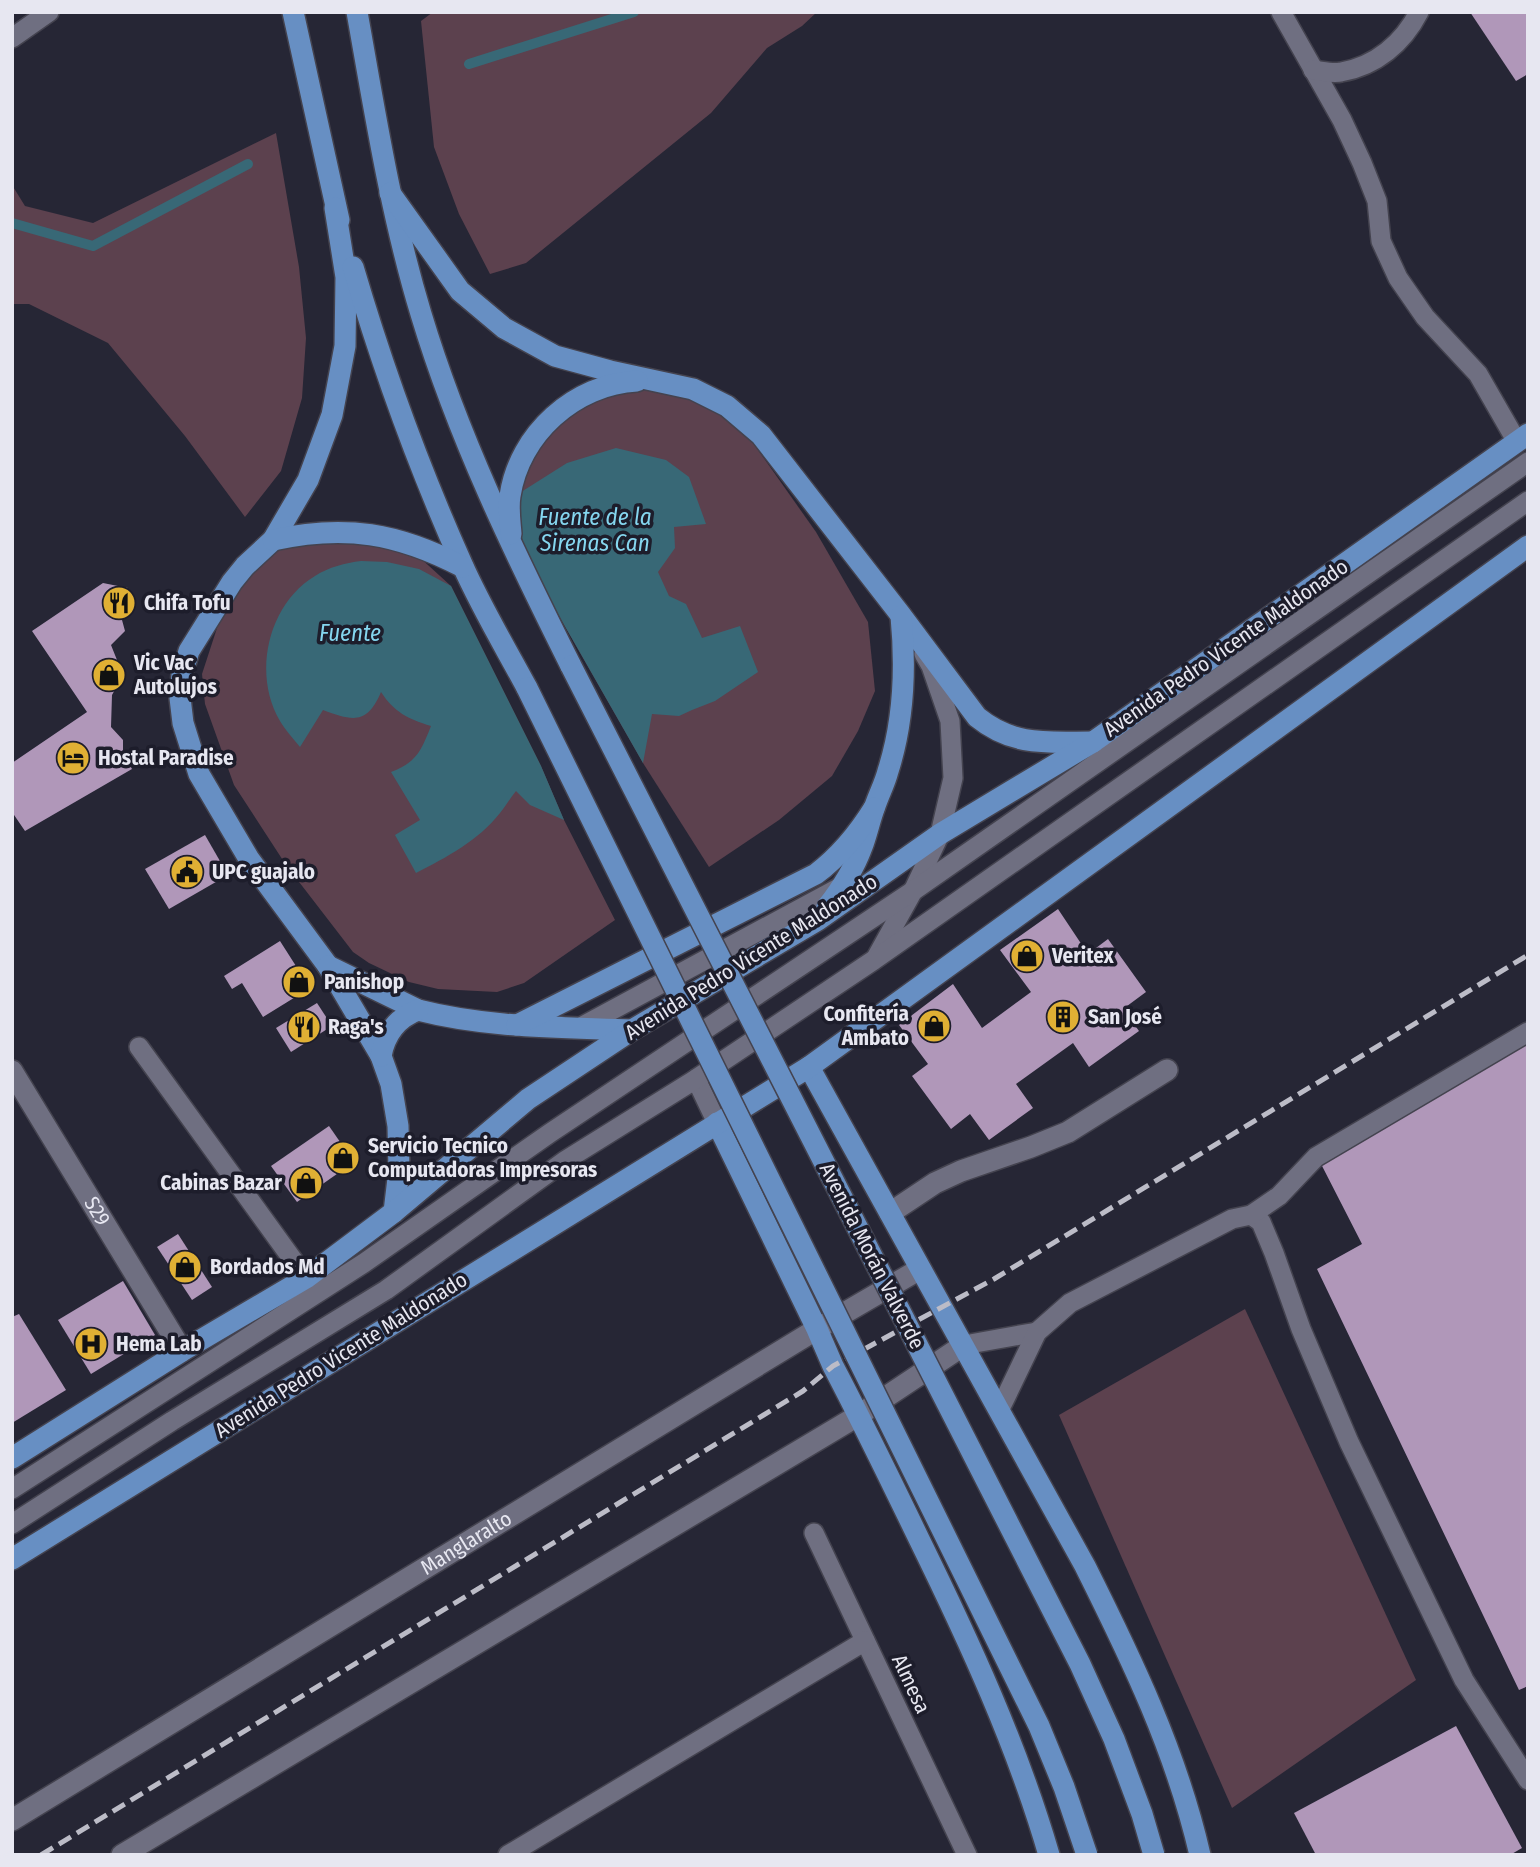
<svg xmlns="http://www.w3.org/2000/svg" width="1540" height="1867" font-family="'Fira Sans Condensed',sans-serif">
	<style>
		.green { fill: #5c414e }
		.water { fill: #386876 }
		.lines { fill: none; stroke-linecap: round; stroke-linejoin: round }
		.stream { stroke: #386876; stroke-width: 10 }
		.building { fill: #b097b9 }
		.lane-casing { stroke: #44434f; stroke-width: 22 }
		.street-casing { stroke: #44434f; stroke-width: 24 }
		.secondary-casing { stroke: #44434f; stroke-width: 24 }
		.primary-casing { stroke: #44434f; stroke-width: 24 }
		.lane { stroke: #6f6f81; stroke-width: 19 }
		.street { stroke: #6f6f81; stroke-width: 21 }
		.secondary { stroke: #6f6f81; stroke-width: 21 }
		.primary { stroke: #678fc3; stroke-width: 21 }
		.rail { stroke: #bcbcc7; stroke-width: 5; stroke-dasharray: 14 7; stroke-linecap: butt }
		.primary-bridge-casing { stroke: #44434f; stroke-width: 24; stroke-linecap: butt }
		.primary-bridge { stroke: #678fc3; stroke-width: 21 }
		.labels { text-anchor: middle; stroke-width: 7; stroke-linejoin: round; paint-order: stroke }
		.poi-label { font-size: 21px; font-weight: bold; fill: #e7e7f1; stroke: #1d1d2b; text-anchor: start }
		.street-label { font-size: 21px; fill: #e7e7f1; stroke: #1d1d2b }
		.water-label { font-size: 23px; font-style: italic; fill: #85d6ef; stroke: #1d1d2b }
	</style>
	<rect width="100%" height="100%" fill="#262635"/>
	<g class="green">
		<polygon points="433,12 817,12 802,26 767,48 711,113 526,263 490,274 459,214 434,147 421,21"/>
		<polygon points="276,133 299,267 306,338 302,398 281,471 245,517 185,436 108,343 29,304 12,304 12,185 25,206 93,223"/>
		<polygon points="629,381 727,406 816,532 868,622 875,691 858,731 832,776 779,820 709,867 643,763 526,558 517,512 525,452 569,404"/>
		<polygon points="332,531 417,555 451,586 541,766 564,820 615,920 524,983 497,992 438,989 409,982 369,963 353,952 286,865 234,785 205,704 202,674 232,582 273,540"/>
		<polygon points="1245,1309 1416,1680 1232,1808 1059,1415"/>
	</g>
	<g class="water">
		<polygon points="616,448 666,460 689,477 706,524 674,527 675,548 658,572 669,596 686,604 702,638 740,626 758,672 715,701 692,710 679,716 652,714 643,763 526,558 517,512 510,499 567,463"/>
		<path d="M361,561L387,562L419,569L451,586L541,766L564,820L530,805L516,791C510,798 506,806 500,813C478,841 447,857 416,873L395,835L420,820L391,772C417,762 421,751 431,726C408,719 394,712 381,692C367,725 353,721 323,710L300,747C293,738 285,730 280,721C252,674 268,604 315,576C329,567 345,563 361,561Z"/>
	</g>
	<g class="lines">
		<g class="stream">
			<polyline points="469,64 634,12"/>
			<polyline points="12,223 93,246 248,164"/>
		</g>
	</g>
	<g class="building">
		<polygon points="1470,12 1528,12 1528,74 1516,81"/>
		<polygon points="103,583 128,588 122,620 125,631 111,645 123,675 112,695 111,727 123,740 123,754 132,769 25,831 12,812 12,763 87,712 32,631"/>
		<polygon points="205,835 228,875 169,909 145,869"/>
		<polygon points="1058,909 1088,954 1108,939 1146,992 1123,1009 1139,1031 1089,1067 1073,1043 1016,1084 1033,1108 989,1140 970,1114 951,1129 912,1076 928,1064 899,1025 953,984 982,1028 1031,992 1000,950"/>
		<polygon points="280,941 310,988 263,1017 242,983 232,989 224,976"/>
		<polygon points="317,1003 332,1026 291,1052 276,1028"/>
		<polygon points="1528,1041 1528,1686 1519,1690 1317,1269 1362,1244 1320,1162"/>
		<polygon points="329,1126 354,1162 297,1202 271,1166"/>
		<polygon points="178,1234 212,1287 192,1300 157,1247"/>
		<polygon points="123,1281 155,1335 91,1374 58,1320"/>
		<polygon points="19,1314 66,1390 12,1423 12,1317"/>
		<polygon points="1456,1726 1522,1848 1510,1855 1316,1855 1294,1813"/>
	</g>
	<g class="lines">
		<defs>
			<g id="lane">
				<polyline points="1281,12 1342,120 1362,163 1377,201 1381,241 1398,278 1425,317 1478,374 1517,442"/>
				<polyline points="12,38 49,12"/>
				<path d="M1313,70C1322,71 1333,74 1341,72C1376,66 1403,43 1419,12"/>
				<polyline points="877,956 913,891 940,834 953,778 950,721 931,666 924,654"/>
				<polyline points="579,1028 842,886"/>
				<polyline points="139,1047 306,1278"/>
				<polyline points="696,1079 717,1123"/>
				<polyline points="1251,1215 1261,1222 1274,1253 1301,1329 1349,1442 1464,1680 1528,1780"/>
				<polyline points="964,1345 1037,1332"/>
				<polyline points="999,1411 1037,1332 1070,1303 1232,1219 1251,1215 1279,1196 1316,1157 1528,1032"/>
				<polyline points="12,1489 364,1263 550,1133 913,891 1528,462"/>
				<polyline points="12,1524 172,1421 386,1290 566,1160 696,1079 874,960 1528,501"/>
				<polyline points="814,1533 967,1855"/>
				<polyline points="508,1855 865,1641"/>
			</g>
			<g id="street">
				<path id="s1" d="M12,1071L182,1351"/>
				<polyline points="890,1213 935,1183 961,1171 1031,1147 1068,1132 1167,1070"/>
			</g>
			<g id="secondary">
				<path id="s2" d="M12,1820L817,1329L920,1269"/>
				<polyline points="122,1855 859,1415 964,1345"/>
			</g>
			<g id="primary">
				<polyline points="293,12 339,220"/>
				<path d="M357,12C375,113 391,215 421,314C458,437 514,552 571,666"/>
				<path d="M390,193L460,291L504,328L555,356L610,371L693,389L727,406L761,435L900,614L977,717C1014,747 1048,742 1093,742"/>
				<polyline points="335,208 346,277 345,346 332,415 308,480 273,540 245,566 232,582 189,651 182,674 180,698 183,723 199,774 249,859 328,966 381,1056 391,1084 398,1126 399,1170 394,1212"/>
				<path d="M353,267C383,369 419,468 462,564C481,607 505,647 527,688"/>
				<path d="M511,534C510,521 508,508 510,496C519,434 575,384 637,381"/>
				<path d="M273,540C345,524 398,533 463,567"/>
				<path d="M827,907C841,889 854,869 862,847C867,834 870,819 875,806C879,794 885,783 888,771C904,721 906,668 901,616"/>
				<path d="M328,966L418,1010C488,1028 561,1027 632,1030"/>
				<path d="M517,1025L816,874C841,855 858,834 874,808"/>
				<path d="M381,1056C385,1034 397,1018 418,1010"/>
				<path d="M809,1067L1085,1566C1132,1660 1176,1751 1200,1855"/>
				<path d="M717,1123L817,1329L833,1366C863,1423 891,1481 919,1539C969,1641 1017,1745 1049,1855"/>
				<polyline points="12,1458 182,1351 306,1278 394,1212 528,1099 632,1030 818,920 940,834 1093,742 1528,434"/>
				<polyline points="12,1559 809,1067 1528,546"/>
			</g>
		</defs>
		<use href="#lane" class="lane-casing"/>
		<use href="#street" class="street-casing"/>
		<use href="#secondary" class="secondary-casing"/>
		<use href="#primary" class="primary-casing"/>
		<use href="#lane" class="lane"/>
		<use href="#street" class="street"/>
		<use href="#secondary" class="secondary"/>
		<use href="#primary" class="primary"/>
		<polyline class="rail" points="41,1855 803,1391 833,1366 994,1279 1528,955"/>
		<defs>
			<g id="primary-bridge">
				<polyline points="571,666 1080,1664 1114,1739 1142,1814 1154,1855"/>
				<polyline points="527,688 1039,1726 1064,1787 1087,1855"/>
			</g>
		</defs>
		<use href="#primary-bridge" class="primary-bridge-casing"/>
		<use href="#primary-bridge" class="primary-bridge"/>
	</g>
	<defs>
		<symbol id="restaurant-disc" viewBox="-11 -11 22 22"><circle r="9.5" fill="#e0b034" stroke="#1d1d2b"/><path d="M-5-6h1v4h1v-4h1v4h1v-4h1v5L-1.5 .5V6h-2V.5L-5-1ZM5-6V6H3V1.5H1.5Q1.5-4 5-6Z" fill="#111"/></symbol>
		<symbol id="shop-disc" viewBox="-11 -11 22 22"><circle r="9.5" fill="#e0b034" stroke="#1d1d2b"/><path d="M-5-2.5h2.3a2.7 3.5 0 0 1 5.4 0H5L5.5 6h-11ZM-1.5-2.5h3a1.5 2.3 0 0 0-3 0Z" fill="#111"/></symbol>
		<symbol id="hotel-disc" viewBox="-11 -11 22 22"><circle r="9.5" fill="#e0b034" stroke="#1d1d2b"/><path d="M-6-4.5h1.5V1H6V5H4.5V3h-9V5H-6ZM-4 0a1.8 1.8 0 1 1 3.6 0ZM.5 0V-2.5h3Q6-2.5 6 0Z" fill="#111"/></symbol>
		<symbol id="civic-disc" viewBox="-11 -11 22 22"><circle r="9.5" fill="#e0b034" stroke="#1d1d2b"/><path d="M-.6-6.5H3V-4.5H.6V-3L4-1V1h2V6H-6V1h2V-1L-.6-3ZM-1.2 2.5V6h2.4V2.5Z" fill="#111"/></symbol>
		<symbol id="building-disc" viewBox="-11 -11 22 22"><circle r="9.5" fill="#e0b034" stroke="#1d1d2b"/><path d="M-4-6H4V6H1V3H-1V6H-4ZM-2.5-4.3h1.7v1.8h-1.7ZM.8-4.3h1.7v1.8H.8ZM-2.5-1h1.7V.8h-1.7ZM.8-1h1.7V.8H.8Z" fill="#111"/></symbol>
		<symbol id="hospital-disc" viewBox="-11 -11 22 22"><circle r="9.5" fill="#e0b034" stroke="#1d1d2b"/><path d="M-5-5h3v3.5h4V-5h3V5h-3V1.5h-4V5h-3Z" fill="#111"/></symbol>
	</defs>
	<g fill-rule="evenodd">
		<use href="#restaurant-disc" x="100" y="584" width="38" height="38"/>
		<use href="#shop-disc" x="90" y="656" width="38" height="38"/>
		<use href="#hotel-disc" x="54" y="739" width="38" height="38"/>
		<use href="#civic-disc" x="168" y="853" width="38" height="38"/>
		<use href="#shop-disc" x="1008" y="937" width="38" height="38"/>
		<use href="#shop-disc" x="280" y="963" width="38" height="38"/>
		<use href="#building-disc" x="1044" y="998" width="38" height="38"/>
		<use href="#shop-disc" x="915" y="1007" width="38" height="38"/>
		<use href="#restaurant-disc" x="285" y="1008" width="38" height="38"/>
		<use href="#shop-disc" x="324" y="1139" width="38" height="38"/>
		<use href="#shop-disc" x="287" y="1164" width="38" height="38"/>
		<use href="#shop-disc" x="166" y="1248" width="38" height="38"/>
		<use href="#hospital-disc" x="72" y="1325" width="38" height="38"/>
	</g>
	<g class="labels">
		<g class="poi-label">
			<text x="144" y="610">Chifa Tofu</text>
			<text x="134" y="670">Vic Vac<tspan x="134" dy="24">Autolujos</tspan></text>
			<text x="98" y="765">Hostal Paradise</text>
			<text x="212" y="879">UPC guajalo</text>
			<text x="1052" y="963">Veritex</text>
			<text x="324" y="989">Panishop</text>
			<text x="909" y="1021" text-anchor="end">Confitería<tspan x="909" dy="24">Ambato</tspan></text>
			<text x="1088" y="1024">San José</text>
			<text x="328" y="1034">Raga's</text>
			<text x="368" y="1153">Servicio Tecnico<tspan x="368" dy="24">Computadoras Impresoras</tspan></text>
			<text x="282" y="1190" text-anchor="end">Cabinas Bazar</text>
			<text x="210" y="1274">Bordados Md</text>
			<text x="116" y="1351">Hema Lab</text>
		</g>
		<g class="street-label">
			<text transform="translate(1226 648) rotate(-35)" y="7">Avenida Pedro Vicente Maldonado</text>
			<text transform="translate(751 957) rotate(-32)" y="7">Avenida Pedro Vicente Maldonado</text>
			<text dy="7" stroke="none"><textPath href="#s1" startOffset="164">S29</textPath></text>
			<text transform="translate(872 1256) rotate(63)" y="7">Avenida Morán Valverde</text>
			<text transform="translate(341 1355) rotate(-32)" y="7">Avenida Pedro Vicente Maldonado</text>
			<text dy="7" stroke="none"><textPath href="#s2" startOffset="532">Manglaralto</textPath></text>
			<text transform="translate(911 1684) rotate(65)" y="7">Almesa</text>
		</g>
		<g class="water-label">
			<text x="595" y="525">Fuente de la<tspan x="595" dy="26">Sirenas Can</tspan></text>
			<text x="350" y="641">Fuente</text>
		</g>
	</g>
	<rect width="1540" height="1867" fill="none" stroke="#e7e7f1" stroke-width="28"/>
</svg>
